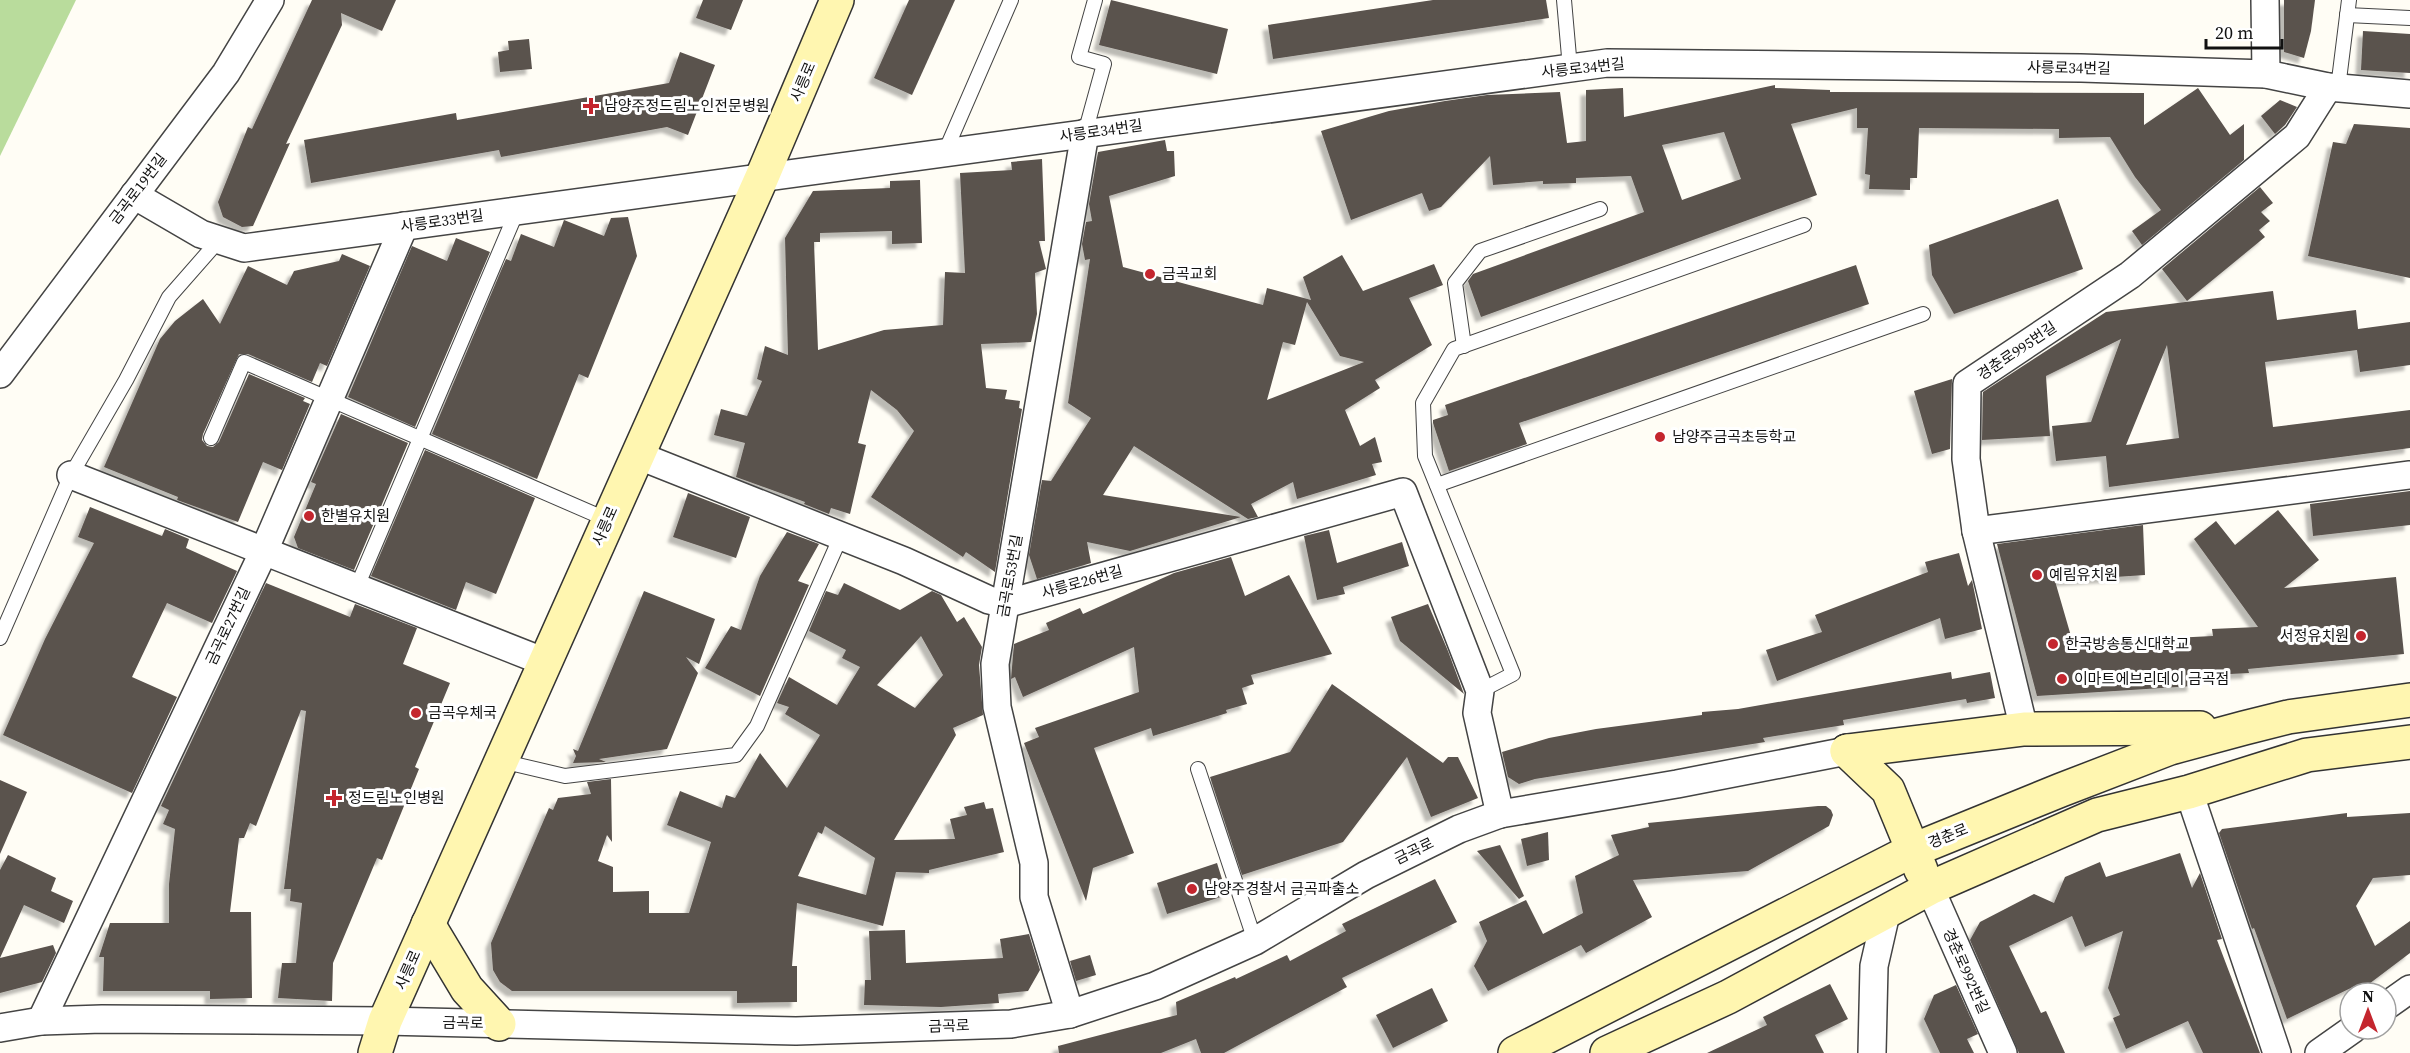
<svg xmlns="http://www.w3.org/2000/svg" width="2410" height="1053" font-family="'Source Serif 4','Noto Sans KR',serif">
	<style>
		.forest { fill: #b9dc9c }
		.building { fill: #5a524d; fill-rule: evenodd; filter: url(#shadow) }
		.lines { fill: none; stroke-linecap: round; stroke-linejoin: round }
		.lane-casing { stroke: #444; stroke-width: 16 }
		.street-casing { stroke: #444; stroke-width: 30 }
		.secondary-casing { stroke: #333; stroke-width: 36 }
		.lane { stroke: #fff; stroke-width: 14 }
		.street { stroke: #fff; stroke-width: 27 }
		.secondary { stroke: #fff6b0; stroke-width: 33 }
		.poi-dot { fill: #c4262e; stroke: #fff; stroke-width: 2 }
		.labels { text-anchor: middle; stroke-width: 6; stroke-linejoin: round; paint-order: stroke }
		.street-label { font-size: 15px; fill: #111; stroke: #fff }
		.poi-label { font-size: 15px; fill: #111; stroke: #fff; text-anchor: start }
	</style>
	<defs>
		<filter id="shadow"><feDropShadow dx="-5.5" dy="5.5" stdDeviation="1.5" flood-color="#0004"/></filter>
	</defs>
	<rect width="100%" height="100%" fill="#fffdf5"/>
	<polygon class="forest" points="0,0 76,0 0,156"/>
	<g class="building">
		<polygon points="312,0 396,0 382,31 341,13 342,25 286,144 290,143 253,226 242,227 223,217 218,202 248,127 252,129"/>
		<polygon points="703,0 743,0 731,30 696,18"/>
		<polygon points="909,0 955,0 912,95 874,78"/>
		<polygon points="1111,0 1228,29 1217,74 1099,45"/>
		<polygon points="1433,0 1546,0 1549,18 1273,59 1268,25"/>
		<polygon points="2284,0 2315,0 2311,31 2304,58 2284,52"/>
		<polygon points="2363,31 2410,34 2410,73 2361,70"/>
		<polygon points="529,39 532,69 500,72 498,52 509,50 508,41"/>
		<polygon points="680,52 715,65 688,135 667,127 501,157 499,150 311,183 304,140 456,113 457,120 669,83"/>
		<path d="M1775,85V88L1830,90V92L2144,93V125L2198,88L2230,135L2244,124V160L2142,245L2132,231L2161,210L2135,177L2110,137L2059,138V129L1919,128L1917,178H1910V190L1869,189L1870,175L1865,174L1868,128H1857V108L1791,124L1817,195L1481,317L1468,281L1473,274L1644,212L1631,176L1576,178V183L1543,184V181L1493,185L1490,156L1441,207L1429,211L1422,193L1351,220L1321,131L1389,111L1445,101L1487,95L1560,92L1567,143L1586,141V90L1623,88L1624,117ZM1724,132L1741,179L1682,200L1662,145Z"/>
		<polygon points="2280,100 2297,107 2285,125 2275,134 2261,116"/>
		<polygon points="2354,124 2410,128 2410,278 2308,256 2333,142 2346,144"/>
		<path d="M1165,140L1167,151H1174L1175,176L1109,196L1123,267L1263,305L1267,288L1311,300L1303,277L1342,255L1363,291L1434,264L1443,285L1409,298L1432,345L1375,380L1380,388L1345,410L1360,446L1375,437L1382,462L1372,464L1376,475L1297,499L1293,482L1251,504L1258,517L1248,519L1134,446L1103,495L1241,517L1130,551L1087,542L1091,563L1037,579L1029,555L1042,480L1051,481L1091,418L1068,403L1090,259L1085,260L1082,244L1086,222L1092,221L1089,204L1098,152ZM1307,302L1340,356L1364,362L1267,400L1283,342L1295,345Z"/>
		<polygon points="1042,159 1045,241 1039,241 1046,269 1035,273 1037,314 1031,342 981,344 986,388 1007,390 1005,399 1020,401 1019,408 1022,409 995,572 966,552 963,557 871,497 914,431 897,410 871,390 858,443 866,445 850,514 831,508 829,514 804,504 805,502 736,477 745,443 714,435 721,409 747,416 762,381 757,379 765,346 788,355 785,238 813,191 890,188 890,181 920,180 922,243 892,244 892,231 820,233 820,242 814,242 818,350 884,330 943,325 945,272 965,273 960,173 1012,170 1011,162"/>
		<polygon points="2260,187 2273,203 2261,212 2270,221 2259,230 2265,237 2187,301 2162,269"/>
		<polygon points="2058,199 2083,269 1954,314 1932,275 1929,245"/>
		<polygon points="628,217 637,256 588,378 579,374 537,479 432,434 506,259 511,261 521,234 554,247 564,220 604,236 611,218"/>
		<polygon points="456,238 490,252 415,427 348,397 412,246 447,261"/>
		<polygon points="342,254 370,266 327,366 320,363 312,382 248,354 239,354 203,434 202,440 207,446 213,447 219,442 249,374 305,398 303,401 310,404 282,470 263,462 238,522 177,500 178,497 104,467 160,339 175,321 203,299 220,324 248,266 287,285 294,271 339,261"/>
		<polygon points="1856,265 1869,304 1519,423 1527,444 1449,471 1433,423 1433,420 1448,415 1445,405"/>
		<path d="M2273,291L2277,320L2356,310L2358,329L2410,322V365L2360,372L2357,350L2265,362L2273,427L2410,410V448L2109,487L2106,456L2056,461L2052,426L2091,422L2121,339L2046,376L2050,436L1982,440L1983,392L2106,312ZM2167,345L2179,438L2126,445Z"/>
		<polygon points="1952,379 1950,449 1932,454 1914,391"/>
		<polygon points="341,414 408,443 354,570 298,548 294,537 316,484 311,482"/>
		<polygon points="425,450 535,498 496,594 466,582 456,610 371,576"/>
		<polygon points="2410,491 2410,525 2313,536 2310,504"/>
		<polygon points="688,493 750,517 736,558 673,537"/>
		<polygon points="90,507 162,536 165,529 189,539 186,548 237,571 212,623 167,603 132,677 177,697 132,793 3,735 45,639 94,543 78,537"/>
		<polygon points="2278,510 2319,560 2284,588 2396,577 2404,654 2248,669 2249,673 2192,676 2193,686 2037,696 1997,544 2143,525 2145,575 2055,581 2073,643 2213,636 2212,629 2258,627 2194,539 2216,521 2235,545"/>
		<polygon points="1329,530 1337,563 1402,542 1409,566 1343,587 1345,594 1317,600 1304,536"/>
		<polygon points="787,532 819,544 798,581 809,585 760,696 705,668 731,626 741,630 760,576"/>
		<polygon points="1959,553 1968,586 1972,580 1982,629 1945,639 1940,618 1777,681 1766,650 1822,632 1815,615 1928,572 1925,562"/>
		<polygon points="1231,557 1245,596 1289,575 1332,654 1251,675 1254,684 1242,688 1247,704 1226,710 1227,713 1153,736 1151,728 1094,748 1134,853 1093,868 1086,901 1024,743 1039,737 1035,728 1139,692 1134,647 1023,697 1015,677 1011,679 1014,644 1049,630 1046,623 1080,608 1083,614 1174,573"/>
		<polygon points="266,583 350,617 355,604 417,628 403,664 450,683 415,767 419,769 382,860 377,858 333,963 332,1001 278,998 282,963 296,963 302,903 290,901 291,889 284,889 306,711 301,710 256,826 250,823 244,838 239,838 230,912 251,912 252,998 210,999 210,991 103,991 104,957 99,957 110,923 169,923 169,884 175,829 163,824 169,810 161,806"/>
		<path d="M844,583L900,610L932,591L941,595L957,622L964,617L982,647L979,665L983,715L953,728L956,735L894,840L955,839L950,819L967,815L964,807L984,802L986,809L993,808L1004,852L929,870V873L896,872L883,926L797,903L792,966H797V1002L737,1003V991H512L500,982L493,970L491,943L549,808L553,810L558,798L591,794L587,782L611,779L612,842L607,835L598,861L613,867V892L649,891V913H689L711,842L667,825L680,791L722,808L726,795L735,798L760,753L787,788L820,735L785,714L789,707L777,703L789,677L837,705L860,667L842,658L846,650L809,631L826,591L838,595ZM921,636L943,675L915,708L877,685ZM825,826L875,858L866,895L798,876L818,832L822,834Z"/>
		<polygon points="644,591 715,619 699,664 686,657 698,673 667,749 599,759 606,762 573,763 576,756 573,749 578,751"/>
		<polygon points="1428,604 1448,651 1464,694 1400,641 1391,617"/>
		<polygon points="1951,672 1952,679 1990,672 1995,698 1967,703 1966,699 1843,720 1844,725 1763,738 1765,742 1535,779 1519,784 1508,777 1502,752 1549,738 1596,729 1702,715 1702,712 1738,709"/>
		<polygon points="1332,684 1443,763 1448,757 1458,757 1478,798 1431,817 1407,757 1343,842 1242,875 1210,777 1290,752"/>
		<polygon points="0,780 27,792 0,854"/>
		<polygon points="1818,806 1826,806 1831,810 1833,815 1829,826 1748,871 1633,880 1652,917 1586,953 1581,945 1488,991 1474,966 1487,941 1479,922 1526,900 1543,934 1583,913 1575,876 1619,855 1611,835 1649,827 1648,823"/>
		<polygon points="2347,813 2347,817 2410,813 2410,875 2373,878 2356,906 2375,946 2410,921 2410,953 2361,990 2357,985 2287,1019 2254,928 2252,929 2219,833 2222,829"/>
		<polygon points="1548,832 1549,860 1527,866 1521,839"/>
		<polygon points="1500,845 1524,896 1519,899 1477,851"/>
		<polygon points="2180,853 2192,888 2200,873 2222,939 2217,940 2260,1053 2203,1053 2188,1021 2126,1049 2113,1018 2120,1015 2108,988 2123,931 2085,947 2072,916 2009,946 2041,1013 2046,1011 2065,1053 2019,1053 1970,940 1980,922 2034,894 2054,903 2065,877 2100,862 2106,877"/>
		<polygon points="8,855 56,878 51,891 73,901 64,923 24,905 0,958 53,945 56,953 42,982 0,993 0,870"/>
		<polygon points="1217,863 1227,895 1167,914 1157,883"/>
		<polygon points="1435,879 1457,922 1342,978 1347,987 1224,1053 1201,1053 1196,1039 1161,1053 1059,1053 1058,1046 1177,1015 1176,1002 1235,977 1236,979 1287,955 1290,961 1346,931 1342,924"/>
		<polygon points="905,930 906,963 1003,958 1000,939 1029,934 1040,970 1028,991 998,994 999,1003 941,1007 864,1005 865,980 871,980 869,931"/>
		<polygon points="1090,955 1096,975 1076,981 1070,961"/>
		<polygon points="1830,984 1848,1019 1815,1035 1824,1053 1707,1053 1767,1025 1763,1017"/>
		<polygon points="1956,985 1978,1034 1967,1039 1974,1053 1940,1053 1924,1019 1934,995"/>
		<polygon points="1432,988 1448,1021 1393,1048 1376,1015"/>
	</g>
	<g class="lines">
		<defs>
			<g id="lane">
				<polyline points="1564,0 1570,68"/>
				<polyline points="2347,15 2410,18"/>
				<polyline points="2338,88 2349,0"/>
				<polyline points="1085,133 1104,64 1079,57 1095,0"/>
				<polyline points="945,152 1011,0"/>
				<polyline points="1464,346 1455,283 1480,251 1600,209"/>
				<polyline points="211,438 244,362 608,520"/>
				<polyline points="1437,485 1923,314"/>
				<polyline points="356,589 517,211"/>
				<polyline points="0,638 71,475 126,380 169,297 219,240"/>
				<polyline points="1480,691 1513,674 1425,456 1423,403 1454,349 1804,225"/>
				<polyline points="501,761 565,776 736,755 757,726 841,536"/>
				<polyline points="1198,769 1255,941"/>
			</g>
			<g id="street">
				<polyline points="2265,0 2266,74"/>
				<polyline points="134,195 201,234 244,248 1607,63 2081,68 2266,74 2328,87 2410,94"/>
				<polyline points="0,374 226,73 270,0"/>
				<polyline points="637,455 904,561 989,600 1005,604 1403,492 1480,691 1477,713 1500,814"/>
				<polyline points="71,475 545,662"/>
				<polyline points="1976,531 2410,475"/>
				<polyline points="2024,729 1976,531 1966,459 1967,384 2130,275 2297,136 2328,87"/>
				<polyline points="2189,792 2277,1053"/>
				<polyline points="1930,888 2003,1053"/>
				<polyline points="2386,1006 2410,989"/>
				<polyline points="1070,1014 1034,897 1034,863 997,707 995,664 1085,133"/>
				<polyline points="41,1021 263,553 404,226"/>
				<polyline points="0,1028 41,1021 102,1019 385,1021 796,1031 1011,1024 1070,1014 1155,986 1255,941 1366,875 1459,829 1500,814 1677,784 1847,751"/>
				<polyline points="1872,1053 1874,966 1887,909"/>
				<polyline points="2319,1053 2353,1029"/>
			</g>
			<g id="secondary">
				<polyline points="1847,751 2024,729 2200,728"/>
				<polyline points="1847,751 1888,790 1921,870"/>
				<polyline points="428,924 467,989 499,1024"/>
				<polyline points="375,1053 385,1021 762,177 837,0"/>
				<polyline points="1515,1053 1911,851 2061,790 2170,748 2244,728 2288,717 2410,700"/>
				<polyline points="1607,1053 1728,997 1930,888 2097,815 2189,792 2307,755 2410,742"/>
			</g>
		</defs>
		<use href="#lane" class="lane-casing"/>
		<use href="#street" class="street-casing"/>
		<use href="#secondary" class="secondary-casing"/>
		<use href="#lane" class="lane"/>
		<use href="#street" class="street"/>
		<use href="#secondary" class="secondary"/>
	</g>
	<g class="poi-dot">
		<path d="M588 97h6v6h6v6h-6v6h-6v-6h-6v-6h6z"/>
		<circle cx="1150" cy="274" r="6"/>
		<circle cx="1660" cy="437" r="6"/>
		<circle cx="309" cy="516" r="6"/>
		<circle cx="2037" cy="575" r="6"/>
		<circle cx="2361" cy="636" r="6"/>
		<circle cx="2053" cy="644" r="6"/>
		<circle cx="2062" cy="679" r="6"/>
		<circle cx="416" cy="713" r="6"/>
		<path d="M331 789h6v6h6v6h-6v6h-6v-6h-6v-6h6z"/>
		<circle cx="1192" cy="889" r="6"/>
	</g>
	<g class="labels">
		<g class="street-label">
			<text transform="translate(1583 68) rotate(-6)" y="5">사릉로34번길</text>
			<text transform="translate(2069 68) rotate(1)" y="5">사릉로34번길</text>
			<text transform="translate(803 82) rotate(-67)" y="5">사릉로</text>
			<text transform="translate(1101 131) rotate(-8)" y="5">사릉로34번길</text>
			<text transform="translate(138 189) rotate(-53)" y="5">금곡로19번길</text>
			<text transform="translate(442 221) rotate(-8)" y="5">사릉로33번길</text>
			<text transform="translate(2017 351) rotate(-34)" y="5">경춘로995번길</text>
			<text transform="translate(605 526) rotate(-66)" y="5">사릉로</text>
			<text transform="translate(1010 576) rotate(-80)" y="5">금곡로53번길</text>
			<text transform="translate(1082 582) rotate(-16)" y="5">사릉로26번길</text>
			<text transform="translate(228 626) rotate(-65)" y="5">금곡로27번길</text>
			<text transform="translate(1948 836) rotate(-22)" y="5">경춘로</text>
			<text transform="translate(1414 851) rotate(-26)" y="5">금곡로</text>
			<text transform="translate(408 970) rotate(-66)" y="5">사릉로</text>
			<text transform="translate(1966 971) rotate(66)" y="5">경춘로992번길</text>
			<text transform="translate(463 1023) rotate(1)" y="5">금곡로</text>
			<text transform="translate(949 1026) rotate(-2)" y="5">금곡로</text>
		</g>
		<g class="poi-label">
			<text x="604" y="111">남양주정드림노인전문병원</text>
			<text x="1162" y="279">금곡교회</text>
			<text x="1672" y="442">남양주금곡초등학교</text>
			<text x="321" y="521">한별유치원</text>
			<text x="2049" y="580">예림유치원</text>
			<text x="2349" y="641" text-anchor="end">서정유치원</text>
			<text x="2065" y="649">한국방송통신대학교</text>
			<text x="2074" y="684">이마트에브리데이 금곡점</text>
			<text x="428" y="718">금곡우체국</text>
			<text x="348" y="803">정드림노인병원</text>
			<text x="1204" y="894">남양주경찰서 금곡파출소</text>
		</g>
	</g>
	<g transform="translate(2368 1011)"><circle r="28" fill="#ffffff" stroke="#a0a0a0" stroke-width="1.5"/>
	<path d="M0-4.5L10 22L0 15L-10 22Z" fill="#c4262e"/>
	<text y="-9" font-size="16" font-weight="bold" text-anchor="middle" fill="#111111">N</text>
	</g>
	<path d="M2206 39v9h76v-9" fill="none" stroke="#111111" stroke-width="3"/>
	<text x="2215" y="39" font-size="18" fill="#111111" stroke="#ffffff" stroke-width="4.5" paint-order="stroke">20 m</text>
</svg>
